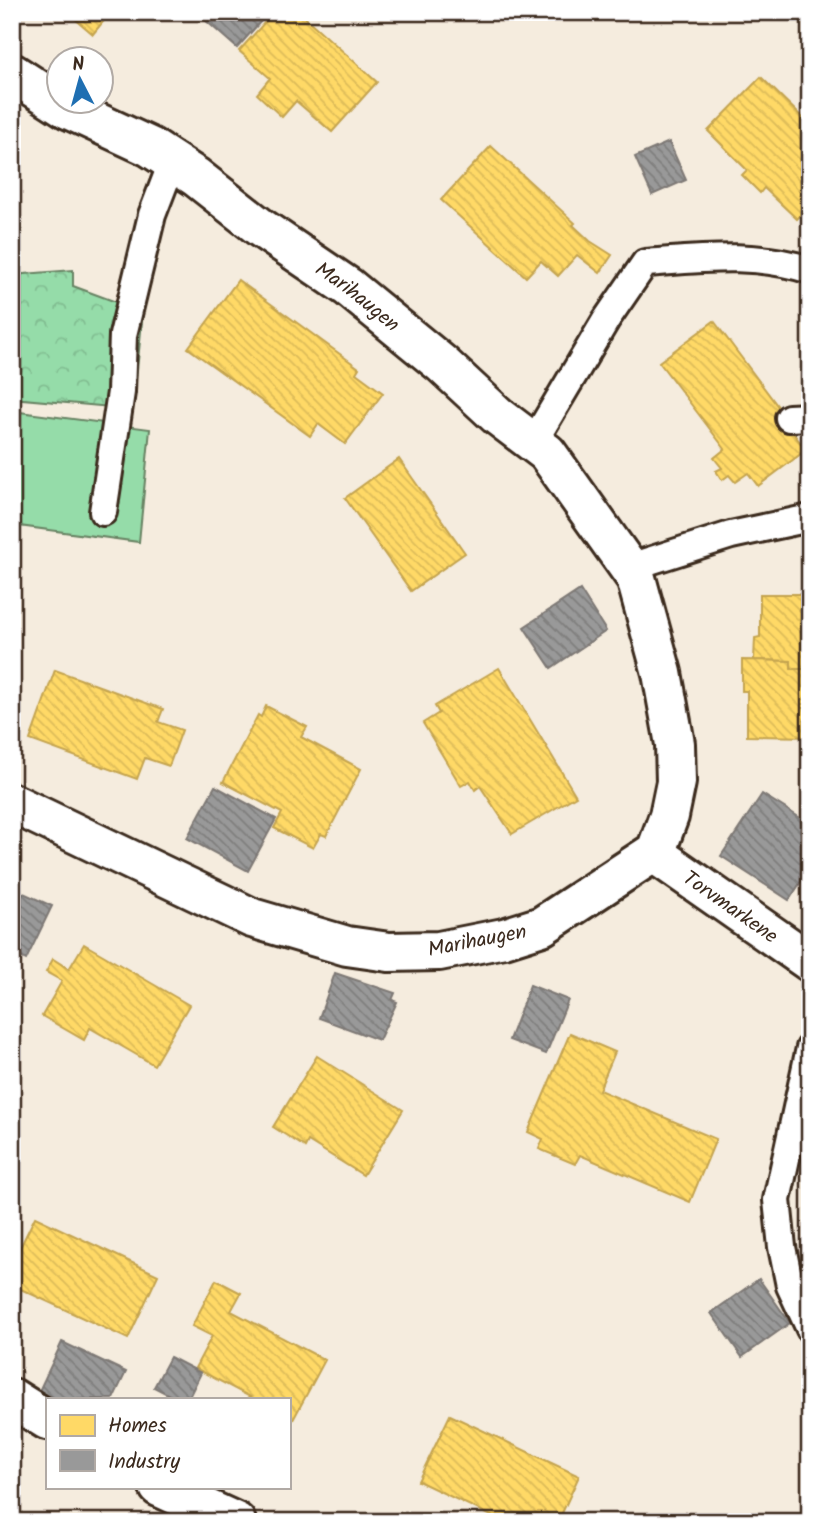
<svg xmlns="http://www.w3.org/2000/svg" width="822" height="1534" font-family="Kalam,sans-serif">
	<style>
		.grass { fill: #95dca9; stroke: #688364; stroke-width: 2 }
		.park { fill: url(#park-crowns); stroke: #688364; stroke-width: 2 }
		.homes { fill: url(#homes-back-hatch); stroke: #c4a450; stroke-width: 2 }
		.industry { fill: url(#industry-back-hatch); stroke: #7d7874; stroke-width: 2 }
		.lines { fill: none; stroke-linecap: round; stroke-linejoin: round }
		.service-casing { stroke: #3b2a1e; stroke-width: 32 }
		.minor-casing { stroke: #3b2a1e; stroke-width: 44 }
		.service { stroke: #fff; stroke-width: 26 }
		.minor { stroke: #fff; stroke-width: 38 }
		.labels { text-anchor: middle; stroke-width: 7; stroke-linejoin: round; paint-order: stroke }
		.street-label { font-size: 21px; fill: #3b2a1e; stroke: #fff }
	</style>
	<defs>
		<pattern id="park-crowns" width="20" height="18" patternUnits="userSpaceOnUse" patternTransform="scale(1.75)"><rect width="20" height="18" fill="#95dca9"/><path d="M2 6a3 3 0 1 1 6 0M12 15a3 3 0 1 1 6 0" fill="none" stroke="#81bd91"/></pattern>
		<pattern id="homes-back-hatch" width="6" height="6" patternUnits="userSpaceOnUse" patternTransform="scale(1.75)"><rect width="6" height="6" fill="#ffd966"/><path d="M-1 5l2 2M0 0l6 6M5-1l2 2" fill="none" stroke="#dbba58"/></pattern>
		<pattern id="industry-back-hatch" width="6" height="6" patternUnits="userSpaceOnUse" patternTransform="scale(1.75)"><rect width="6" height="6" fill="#999"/><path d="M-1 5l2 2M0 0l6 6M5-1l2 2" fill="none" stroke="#7e7d7c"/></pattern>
	</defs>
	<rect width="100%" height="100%" fill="#f5ecde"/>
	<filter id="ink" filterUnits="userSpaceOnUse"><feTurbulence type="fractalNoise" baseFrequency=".0143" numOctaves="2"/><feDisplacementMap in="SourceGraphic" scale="14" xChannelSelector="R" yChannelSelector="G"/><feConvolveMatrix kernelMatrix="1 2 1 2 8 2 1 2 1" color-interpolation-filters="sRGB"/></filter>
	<g filter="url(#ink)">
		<polygon class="grass" points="12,411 150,429 139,542 12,525"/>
		<polygon class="park" points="73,270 73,286 143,312 133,409 12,398 12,275"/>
		<g class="homes">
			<polygon points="67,12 111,12 93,34"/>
			<polygon points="274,12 299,12 377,82 332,132 296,101 282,117 257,94 270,78 239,51"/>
			<polygon points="761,77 810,125 810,206 797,219 764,188 760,193 742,175 747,170 708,131"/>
			<polygon points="491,146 575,223 573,225 590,241 612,255 600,273 577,255 558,276 541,261 526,277 441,200"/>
			<polygon points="238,280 359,368 356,373 383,393 345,444 318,424 310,436 188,348"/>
			<polygon points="714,321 782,412 779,414 806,450 758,486 748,473 735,482 729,475 722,480 716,471 722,468 714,458 725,449 659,362"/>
			<polygon points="399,459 465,553 411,591 345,498"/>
			<polygon points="760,594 810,594 810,669 791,669 791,661 754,660 755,638 760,637"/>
			<polygon points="742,660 791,661 791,669 810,669 810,737 747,736 747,691 742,691"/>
			<polygon points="499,668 576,796 512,834 480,786 475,790 470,781 461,786 423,723 439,713 435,706"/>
			<polygon points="55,670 163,709 158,722 182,730 169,766 145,758 137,779 30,740"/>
			<polygon points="266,706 307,727 301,737 361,769 326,836 321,834 313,848 274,828 282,813 223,782 258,715 261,717"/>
			<polygon points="84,944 189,1005 154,1065 90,1028 84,1040 42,1016 62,981 46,972 53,959 69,969"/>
			<polygon points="570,1033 615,1052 599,1090 716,1139 690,1202 580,1155 575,1164 539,1149 543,1139 528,1132"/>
			<polygon points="317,1056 403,1110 363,1175 308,1141 305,1147 273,1127"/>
			<polygon points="35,1217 158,1275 128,1339 12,1285 12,1264"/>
			<polygon points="216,1280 241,1293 231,1311 325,1360 293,1420 289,1418 289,1399 254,1399 195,1368 212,1336 192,1326"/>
			<polygon points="450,1415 579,1476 558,1522 504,1522 418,1481"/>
		</g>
		<g class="industry">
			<polygon points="196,12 269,12 237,48"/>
			<polygon points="669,142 686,180 652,195 635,157"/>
			<polygon points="580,590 606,631 551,668 524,627"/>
			<polygon points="215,786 276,819 248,871 187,838"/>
			<polygon points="762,794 810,824 810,868 789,900 721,856"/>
			<polygon points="21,892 52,906 26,960 12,953 12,910"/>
			<polygon points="335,973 395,993 392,1000 397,1002 379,1040 319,1018"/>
			<polygon points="530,985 568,1000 546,1054 509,1040"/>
			<polygon points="759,1279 790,1323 742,1357 711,1313"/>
			<polygon points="62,1342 126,1372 113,1399 56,1399 39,1391"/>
			<polygon points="170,1357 201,1373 188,1399 177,1399 154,1387"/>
		</g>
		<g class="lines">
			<defs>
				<g id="service">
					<polyline points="789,418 810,417"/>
					<path d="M534,441L606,320L645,263C702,259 755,252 810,270"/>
					<polyline points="103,512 121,392 123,335 152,215 172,163"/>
					<polyline points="627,568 731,535 810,518"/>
					<polyline points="810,1048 777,1200 782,1247 790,1286 810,1329"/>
				</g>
				<g id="minor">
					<path id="s1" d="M12,73L68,109L150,147L196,177L261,228L348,287L442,364L498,416L547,453L636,578L662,673L675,744L676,782L669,816L656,851L542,926L504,938L439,951L389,952L347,946L252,918L12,803"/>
					<path id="s2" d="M656,851L658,856L810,962"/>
					<polyline points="12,1398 47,1420"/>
					<polyline points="159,1487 236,1522"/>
				</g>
			</defs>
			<use href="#service" class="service-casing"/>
			<use href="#minor" class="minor-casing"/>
			<use href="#service" class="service"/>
			<use href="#minor" class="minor"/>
		</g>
	</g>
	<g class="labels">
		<g class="street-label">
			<text dy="7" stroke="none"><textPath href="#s1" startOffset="413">Marihaugen</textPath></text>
			<text dy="7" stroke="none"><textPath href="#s2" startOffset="94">Torvmarkene</textPath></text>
			<text transform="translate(477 940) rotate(-11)" y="7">Marihaugen</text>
		</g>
	</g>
	<rect width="822" height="1534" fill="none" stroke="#fff" stroke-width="42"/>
	<rect x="21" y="21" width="780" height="1492" fill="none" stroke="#3b2a1e" stroke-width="2.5" filter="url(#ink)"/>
	<rect x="46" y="1398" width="245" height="91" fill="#ffffff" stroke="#b1aaa5" stroke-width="2"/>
	<rect x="60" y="1415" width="35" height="21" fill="#ffd966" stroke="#b1aaa5" stroke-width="2"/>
	<text x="108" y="1432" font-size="21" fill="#3b2a1e">Homes</text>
	<rect x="60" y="1450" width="35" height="21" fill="#999999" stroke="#b1aaa5" stroke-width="2"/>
	<text x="108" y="1468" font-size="21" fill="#3b2a1e">Industry</text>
	<g transform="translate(80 80) rotate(354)"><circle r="33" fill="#ffffff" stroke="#b1aaa5" stroke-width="2"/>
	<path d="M0-5L12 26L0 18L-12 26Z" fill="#1f6fb2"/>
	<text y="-10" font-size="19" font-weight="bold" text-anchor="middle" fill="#3b2a1e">N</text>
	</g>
</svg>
